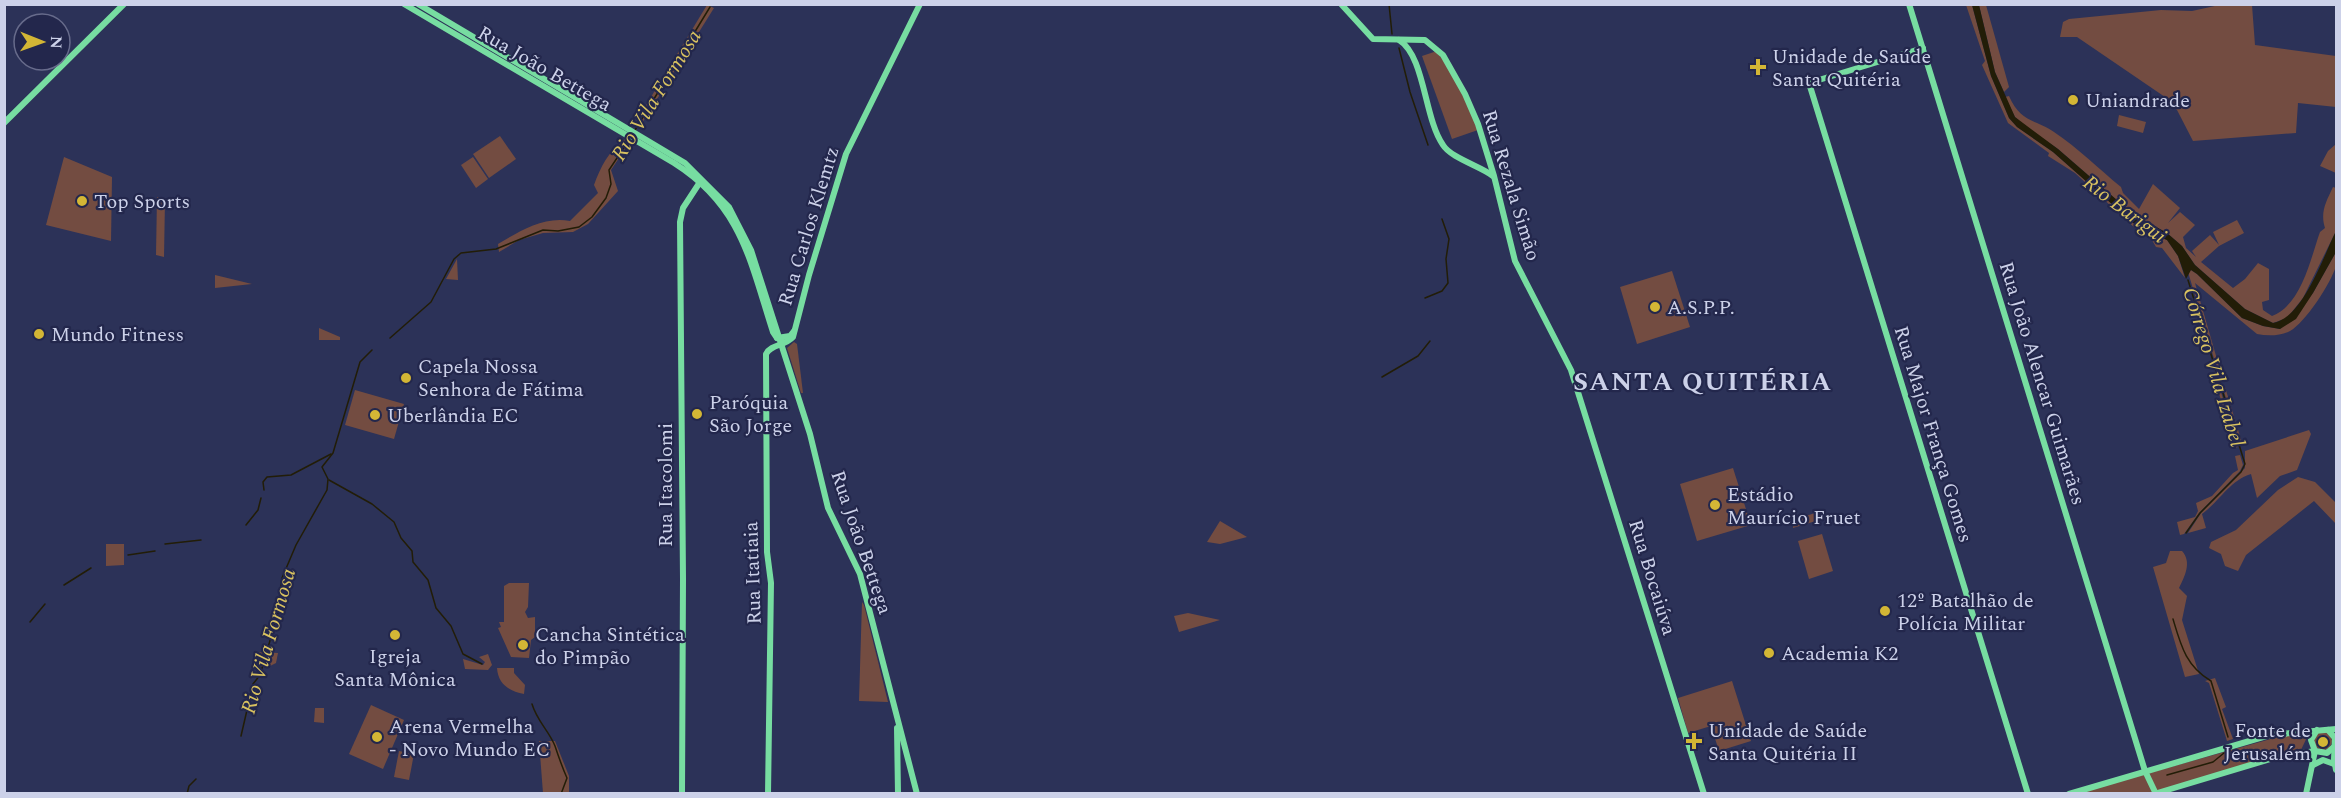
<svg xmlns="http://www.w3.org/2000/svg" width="2341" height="798" font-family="Spectral,serif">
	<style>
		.green { fill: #734c41 }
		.water { fill: #221d07 }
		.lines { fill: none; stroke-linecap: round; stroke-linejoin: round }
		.stream { stroke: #221d07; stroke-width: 1.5 }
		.major { stroke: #77dda1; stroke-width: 6 }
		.poi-dot { fill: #d3b635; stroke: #23274c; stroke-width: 2 }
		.labels { text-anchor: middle; stroke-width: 4.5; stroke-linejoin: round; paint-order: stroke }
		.poi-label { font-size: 20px; fill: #ccd1e9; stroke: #23274c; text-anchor: start }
		.street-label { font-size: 20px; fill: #ccd1e9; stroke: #23274c }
		.water-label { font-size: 21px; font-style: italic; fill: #d9c260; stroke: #23274c }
		.district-label { font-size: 26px; font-weight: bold; letter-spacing: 1.5px; fill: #ccd1e9; stroke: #23274c }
	</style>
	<rect width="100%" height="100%" fill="#2c3258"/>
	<g class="green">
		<polygon points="2224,4 2252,5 2255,45 2336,56 2336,107 2298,103 2296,133 2193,141 2177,110 2165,97 2077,37 2060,37 2063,22 2069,19 2161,10 2192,11"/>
		<polygon points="707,5 714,8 639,128 634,125"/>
		<polygon points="1966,5 1972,5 1991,76 2009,118 2017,127 2053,152 2139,228 2167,240 2178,256 2218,383 2185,278 2162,248 2156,247 2149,235 2135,228 2075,173 2048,156 2049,153 2008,123 1982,65 1985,61"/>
		<polygon points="1979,5 1986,5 2009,87 2004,92 1995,72"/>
		<polygon points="1437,51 1466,94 1478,130 1452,139 1422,56"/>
		<path d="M2009,96C2021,123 2035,119 2054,132C2078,148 2099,169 2121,187L2123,193L2139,209L2153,184L2180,208L2168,223L2180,212L2195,225L2183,237L2186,248L2196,257L2192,251L2210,235L2219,245L2213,232L2237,220L2244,233L2219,246L2201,262L2233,288L2245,279L2258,263L2269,269V300L2262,302L2263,310L2272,316C2302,304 2310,260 2320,232L2325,228C2320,212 2326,202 2333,187L2336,188V231L2303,298L2287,318L2273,323L2245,309L2195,265L2182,246L2167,233L2133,214L2058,149L2026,127L2015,117L2005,97Z"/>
		<polygon points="2119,115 2146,122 2143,133 2117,126"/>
		<polygon points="500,136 516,159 489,178 473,154"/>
		<path d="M625,139L629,143L611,170L618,191L588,224L573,232L543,233L519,240L499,252L498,244C520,231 544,216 570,221L598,193L594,185C601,166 608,152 625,139Z"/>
		<polygon points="2336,144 2336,173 2320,166 2328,151"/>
		<polygon points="64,157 112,177 111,241 46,225"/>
		<polygon points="473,157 488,179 476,188 461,165"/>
		<polygon points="157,197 165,200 164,257 156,255"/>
		<path d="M2336,252C2336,256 2337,262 2336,266C2331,283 2305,323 2290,331C2280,336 2268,336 2257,334L2195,283L2223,380L2221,382L2188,272L2191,270L2197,274L2242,318L2263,326L2280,329L2313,293Z"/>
		<polygon points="457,259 458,280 446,279"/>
		<polygon points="1672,271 1690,327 1637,344 1620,287"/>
		<polygon points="215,275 252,284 215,288"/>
		<polygon points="319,328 340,337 340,340 319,340"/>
		<polygon points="794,342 797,344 803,393 801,393 787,348"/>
		<polygon points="2225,387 2243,446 2240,446 2223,388"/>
		<polygon points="2220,389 2238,447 2235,448 2218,390"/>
		<polygon points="355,390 404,404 394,439 345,425"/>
		<path d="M2309,430L2311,434L2297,470L2280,476L2257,498L2251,474C2229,481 2220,501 2202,514L2206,528L2188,533L2201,513L2245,468V451Z"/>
		<polygon points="2240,455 2243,465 2240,471 2199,513 2184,534 2180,535 2177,522 2195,517 2198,511 2196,503 2212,496 2233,473 2238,470 2235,456"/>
		<polygon points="1733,468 1751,525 1697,541 1680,484"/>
		<polygon points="2298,477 2315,482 2336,503 2336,524 2314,501 2246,555 2238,571 2225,566 2221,554 2209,548 2211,542 2236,530 2278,490"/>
		<polygon points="1815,513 1819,520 1793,528 1793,520"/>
		<polygon points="1220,521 1247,537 1220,544 1207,542"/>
		<polygon points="1822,534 1833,571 1809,579 1798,541"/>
		<polygon points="106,544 124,544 124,565 106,566"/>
		<path d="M2170,551H2182C2192,562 2185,576 2179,588L2187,596L2182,620L2199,674L2185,677L2153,567L2166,563Z"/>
		<polygon points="509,583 529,583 528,607 525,612 528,618 535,617 535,637 531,640 529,658 511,657 498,628 501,627 499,622 504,622 504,586"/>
		<polygon points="862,602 864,605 888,702 859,701"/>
		<polygon points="1188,613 1220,620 1179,632 1174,616"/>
		<polygon points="254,652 278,653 276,663 268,667 253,666"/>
		<polygon points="488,654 492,665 488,670 465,669 463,659 483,665 485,662 479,657"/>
		<path d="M497,668H514V673L525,685L524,694C509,691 498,684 497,668Z"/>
		<polygon points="2215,678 2226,707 2222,709 2233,739 2227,741 2209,683 2205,681"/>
		<polygon points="1732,681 1751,741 1719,751 1711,726 1688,733 1678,698"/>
		<polygon points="371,705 404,720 383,769 349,754"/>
		<polygon points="315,708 324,708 324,723 314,722"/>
		<circle cx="2323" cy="741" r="9"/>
		<polygon points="2285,735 2308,735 2301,750 2154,793 2074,794"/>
		<polygon points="539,741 555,741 569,776 569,793 543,793"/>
		<polygon points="399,751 414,754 409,780 394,777"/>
	</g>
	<path class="water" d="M1972,5H1979L1995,72L2015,117L2058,149L2133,214L2167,233L2182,246L2195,265L2245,309L2273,323C2303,318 2323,257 2336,231V252L2313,293L2296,319L2280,329L2263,326L2242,318L2197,274L2191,270L2186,279L2178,256L2167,240L2139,228L2053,152L2017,127L2009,118L1991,76Z"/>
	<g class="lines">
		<g class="stream">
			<polyline points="1389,4 1392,34"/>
			<polyline points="1399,48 1410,92 1428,145"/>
			<polyline points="635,130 710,7"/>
			<polyline points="1425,298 1442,291 1448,283 1446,259 1449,239 1442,219"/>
			<polyline points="390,338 431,302 454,259 461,253 496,249 543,230 558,231 579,227 592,217 606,198 611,184 609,170 629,140"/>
			<polyline points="1382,377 1418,356 1430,341"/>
			<polyline points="329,480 372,504 394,522 401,538 412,551 413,562 428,580 436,608 451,626 463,654 482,664"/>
			<polyline points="264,490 263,482 267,477 291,475 331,454"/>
			<polyline points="246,525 258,510 261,498"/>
			<polyline points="2186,533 2200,513 2241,472 2245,464 2188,280"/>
			<polyline points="165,544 201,540"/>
			<polyline points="128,555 155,551"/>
			<polyline points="64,585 91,568"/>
			<path d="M2173,619C2181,646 2186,666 2211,681L2228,737"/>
			<polyline points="30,622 45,604"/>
			<path d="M532,704C537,721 549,731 555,746C559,758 562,767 567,778L561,794"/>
			<polyline points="241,736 253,684 260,675 278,613 282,578 296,545 327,490 328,479 322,467 333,453 360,362 372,350"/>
			<polyline points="2167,775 2213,762 2224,753"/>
			<polyline points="187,794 189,786 196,779"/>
		</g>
		<g class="major">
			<path d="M404,4L674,163C742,206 750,261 773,332L777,338"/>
			<polyline points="418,4 685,163 729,207 751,250 810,434 828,508 860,574 917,794"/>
			<polyline points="1341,4 1373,39 1425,40 1443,55 1465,94 1478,124 1494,176 1515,261 1571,370 1704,794"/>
			<polyline points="1909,4 2145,771 2156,794"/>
			<path d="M1399,40C1425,56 1424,118 1443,145C1451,158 1480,166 1493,176"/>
			<polyline points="1923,48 1809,83 2028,794"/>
			<polyline points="4,123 124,4"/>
			<polyline points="777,338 790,336 794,331"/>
			<polyline points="897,728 898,794"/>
			<polyline points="2328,730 2335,738 2334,759 2336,770"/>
			<polyline points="2315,751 2311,740 2317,730"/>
			<polyline points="2313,765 2323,760 2334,764"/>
			<polyline points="682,794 683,579 680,222 683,208 700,182"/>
			<path d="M768,794L771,583L767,552L766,354C771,344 785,346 793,337L809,275L846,154L920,4"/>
			<polyline points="2069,794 2270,735 2336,729"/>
			<polyline points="2154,794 2277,757 2315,751 2327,753 2336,745"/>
			<polyline points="2306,794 2315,751"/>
		</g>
	</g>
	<g class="poi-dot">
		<path d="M1755 58h6v6h6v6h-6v6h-6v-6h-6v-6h6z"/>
		<circle cx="2073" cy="100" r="6"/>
		<circle cx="82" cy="201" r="6"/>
		<circle cx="1655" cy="307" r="6"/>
		<circle cx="39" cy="334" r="6"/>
		<circle cx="406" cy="378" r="6"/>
		<circle cx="697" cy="414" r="6"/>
		<circle cx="375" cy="415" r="6"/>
		<circle cx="1715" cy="505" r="6"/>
		<circle cx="1885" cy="611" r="6"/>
		<circle cx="395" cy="635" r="6"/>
		<circle cx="523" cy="645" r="6"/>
		<circle cx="1769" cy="653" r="6"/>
		<circle cx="377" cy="737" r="6"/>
		<path d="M1691 732h6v6h6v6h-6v6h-6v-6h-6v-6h6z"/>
		<circle cx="2323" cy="742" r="6"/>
	</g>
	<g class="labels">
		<g class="poi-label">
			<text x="1772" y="63">Unidade de Saúde<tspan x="1772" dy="23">Santa Quitéria</tspan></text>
			<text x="2085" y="107">Uniandrade</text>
			<text x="94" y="208">Top Sports</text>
			<text x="1667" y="314">A.S.P.P.</text>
			<text x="51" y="341">Mundo Fitness</text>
			<text x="418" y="373">Capela Nossa<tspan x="418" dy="23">Senhora de Fátima</tspan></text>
			<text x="709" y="409">Paróquia<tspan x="709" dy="23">São Jorge</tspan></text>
			<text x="387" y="422">Uberlândia EC</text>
			<text x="1727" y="501">Estádio<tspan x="1727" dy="23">Maurício Fruet</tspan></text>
			<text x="1897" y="607">12º Batalhão de<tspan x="1897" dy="23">Polícia Militar</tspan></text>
			<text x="535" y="641">Cancha Sintética<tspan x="535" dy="23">do Pimpão</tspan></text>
			<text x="1781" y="660">Academia K2</text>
			<text x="395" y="663" text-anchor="middle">Igreja<tspan x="395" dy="23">Santa Mônica</tspan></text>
			<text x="389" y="733">Arena Vermelha<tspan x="389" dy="23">- Novo Mundo EC</tspan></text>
			<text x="1708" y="737">Unidade de Saúde<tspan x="1708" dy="23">Santa Quitéria II</tspan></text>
			<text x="2311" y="737" text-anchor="end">Fonte de<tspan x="2311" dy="23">Jerusalém</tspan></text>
		</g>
		<g class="street-label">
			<text transform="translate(545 68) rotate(30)" y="7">Rua João Bettega</text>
			<text transform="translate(1512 185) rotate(73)" y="7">Rua Rezala Simão</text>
			<text transform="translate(808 226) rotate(-73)" y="7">Rua Carlos Klemtz</text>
			<text transform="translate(2043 383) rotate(73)" y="7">Rua João Alencar Guimarães</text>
			<text transform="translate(1934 434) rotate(73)" y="7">Rua Major França Gomes</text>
			<text transform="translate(665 485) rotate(-90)" y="7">Rua Itacolomi</text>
			<text transform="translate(862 542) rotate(71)" y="7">Rua João Bettega</text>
			<text transform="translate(752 573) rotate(-92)" y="7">Rua Itatiaia</text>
			<text transform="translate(1653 577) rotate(73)" y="7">Rua Bocaiúva</text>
		</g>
		<g class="water-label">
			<text transform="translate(656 95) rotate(-58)" y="7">Rio Vila Formosa</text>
			<text transform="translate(2125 209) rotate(37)" y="7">Rio Barigui</text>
			<text transform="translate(2214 367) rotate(73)" y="7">Córrego Vila Izabel</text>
			<text transform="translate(268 641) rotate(-74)" y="7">Rio Vila Formosa</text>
		</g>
		<g class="district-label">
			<text x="1703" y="390">SANTA QUITÉRIA</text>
		</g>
	</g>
	<rect width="2341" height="798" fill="none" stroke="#ccd1e9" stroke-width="12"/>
	<g transform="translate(42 42) rotate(91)"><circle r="28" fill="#23274c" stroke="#676b8b" stroke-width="1.5"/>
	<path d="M0-4.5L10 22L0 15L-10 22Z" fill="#d3b635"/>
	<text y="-9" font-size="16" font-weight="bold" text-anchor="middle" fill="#ccd1e9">N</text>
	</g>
</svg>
